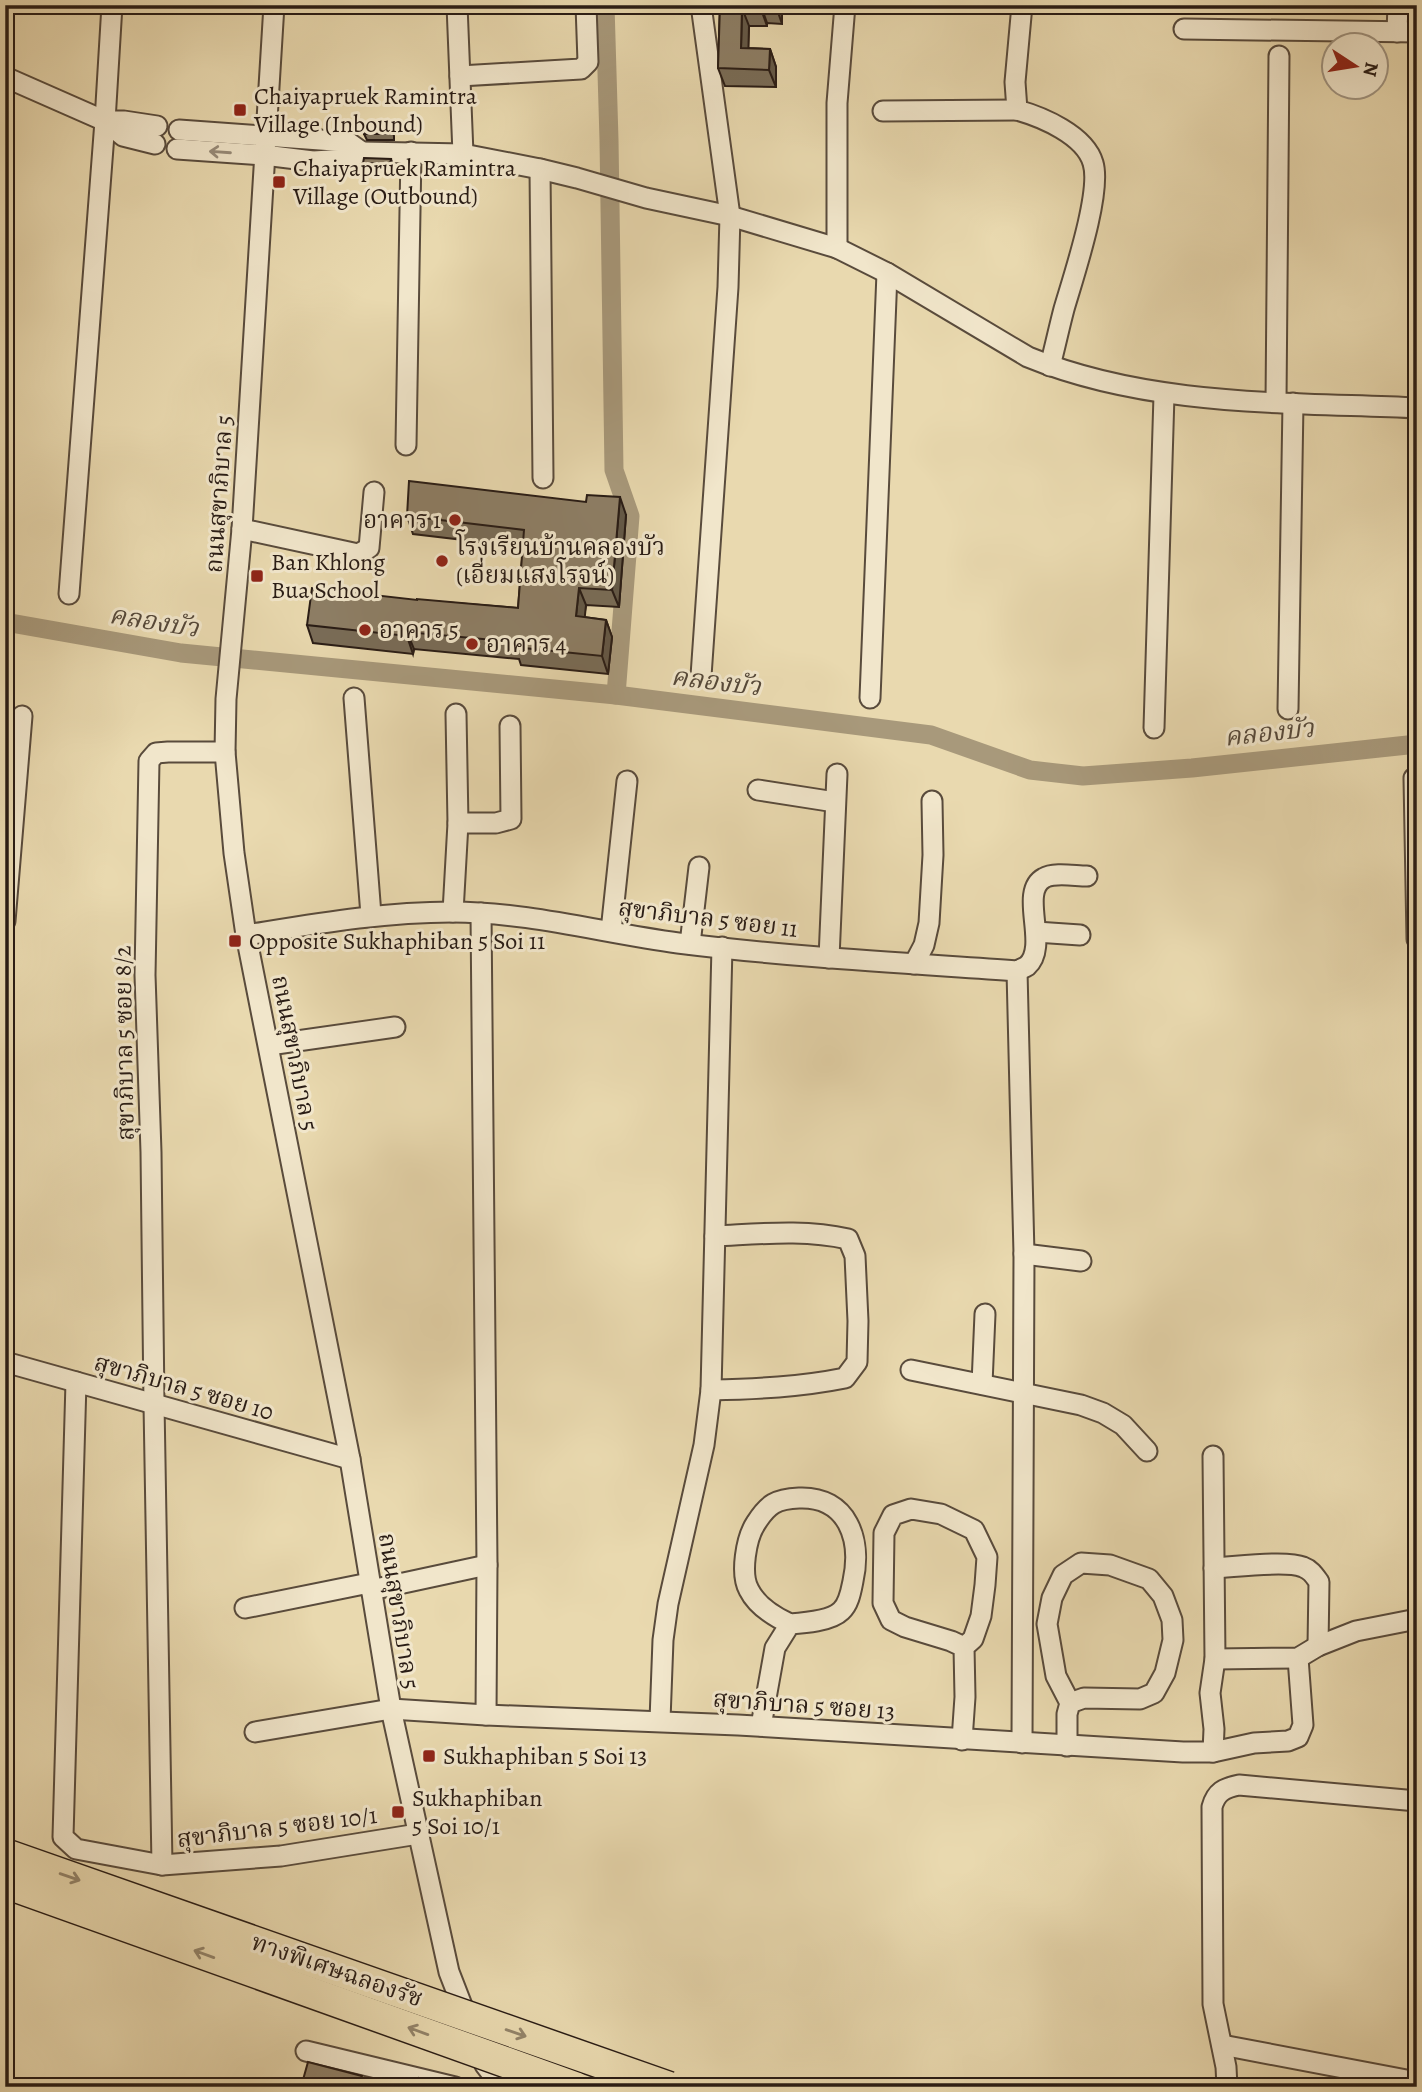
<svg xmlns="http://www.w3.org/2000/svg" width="1422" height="2092" font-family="Alegreya,'Noto Serif Thai',serif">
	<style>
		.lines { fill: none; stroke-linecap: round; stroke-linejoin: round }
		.canal { stroke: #a8997b; stroke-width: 19 }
		.minor-casing { stroke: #594b3c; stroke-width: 23 }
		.minor { stroke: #f1e6cb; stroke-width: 19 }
		.highway-bridge-casing { stroke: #291c15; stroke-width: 33; stroke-linecap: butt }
		.highway-bridge { stroke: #e9d9af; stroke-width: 30 }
		.wall { fill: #796c57; stroke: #291c15; stroke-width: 2 }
		.shaded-wall { fill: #635847; stroke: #291c15; stroke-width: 2 }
		.building { fill: #8d7e65; stroke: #291c15; stroke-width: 2 }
		.oneway { stroke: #978b79 }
		.oneway2 { stroke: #93846a }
		.poi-dot { fill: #8f2418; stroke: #f1e6cb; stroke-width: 2.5 }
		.labels { text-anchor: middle; stroke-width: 6; stroke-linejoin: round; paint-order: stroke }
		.poi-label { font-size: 24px; fill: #291c15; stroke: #f1e6cb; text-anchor: start }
		.street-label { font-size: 24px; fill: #291c15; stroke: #f1e6cb }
		.water-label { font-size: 26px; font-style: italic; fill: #554839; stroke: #f1e6cb }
	</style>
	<rect width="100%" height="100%" fill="#e9d9af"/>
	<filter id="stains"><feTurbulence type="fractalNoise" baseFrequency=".00286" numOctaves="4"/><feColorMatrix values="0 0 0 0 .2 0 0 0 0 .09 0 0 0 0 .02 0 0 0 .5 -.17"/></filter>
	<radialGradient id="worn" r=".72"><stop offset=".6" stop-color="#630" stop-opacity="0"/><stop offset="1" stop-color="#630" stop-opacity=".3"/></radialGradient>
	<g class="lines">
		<g class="canal">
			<polyline points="605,5 609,140 614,470 630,516 616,695"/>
			<polyline points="5,622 181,653 616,695 931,735 1030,770 1083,776 1192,768 1417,744"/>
		</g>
		<defs>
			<g id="minor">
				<polyline points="274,5 242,529 226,699 225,752 234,853 246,935 350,1459 391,1709 449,1972 468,2021"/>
				<polyline points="457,5 463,154"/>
				<path d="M1022,5L1015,82L1017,110C1042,117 1085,135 1093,163C1102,192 1073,278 1064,309C1059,328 1055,347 1050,366"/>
				<polyline points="1184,29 1417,32"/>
				<polyline points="1397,32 1398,5"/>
				<polyline points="460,76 581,69 588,62 586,5"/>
				<polyline points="5,77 105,121 123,136 155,144"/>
				<polyline points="883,111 1017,110"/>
				<polyline points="105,121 124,121 157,126"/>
				<polyline points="179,130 348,142 362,152"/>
				<path d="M177,149L264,155L313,161L348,159L362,152L463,154L540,169L577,178L646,198L730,216L837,248L887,273L1028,357C1150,407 1287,402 1417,408"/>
				<polyline points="540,169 543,478"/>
				<polyline points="837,248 837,103 845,5"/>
				<polyline points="1276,402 1279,56"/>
				<polyline points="406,445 411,152"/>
				<polyline points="242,529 358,554 369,548 374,492"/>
				<polyline points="69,594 105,121 112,5"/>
				<polyline points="701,676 728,287 730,216 701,5"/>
				<polyline points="354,698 371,915"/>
				<polyline points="870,698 887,273"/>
				<polyline points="1288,709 1293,403"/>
				<polyline points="1154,728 1164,395"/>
				<polyline points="1414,778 1417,939"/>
				<polyline points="758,790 835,802"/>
				<polyline points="458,823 496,823 511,819 510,726"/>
				<polyline points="453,912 458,823 456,714"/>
				<polyline points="481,913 487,1565 486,1715"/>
				<polyline points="5,921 22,716"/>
				<polyline points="611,931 627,781"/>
				<polyline points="1036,932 1080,935"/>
				<path d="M246,935C315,924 382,912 452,912C528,912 603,933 678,943C790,957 904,963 1017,971C1020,969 1024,968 1027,966C1050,946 1018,892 1044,878C1054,872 1075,876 1087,876"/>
				<polyline points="690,944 699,867"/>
				<polyline points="829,958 837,774"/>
				<polyline points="914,964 924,945 929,923 933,855 932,801"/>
				<polyline points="1017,971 1024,1254 1022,1743"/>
				<polyline points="269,1045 395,1027"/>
				<polyline points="1024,1254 1081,1261"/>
				<polyline points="5,1362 350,1459"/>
				<polyline points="911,1370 1081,1405 1103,1413 1123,1425 1147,1451"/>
				<polyline points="76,1382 63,1837 76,1849 162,1865 281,1856 418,1834"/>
				<polyline points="982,1384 985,1314"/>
				<path d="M711,1390C757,1389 800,1387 845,1378L857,1362L858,1321L855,1256L848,1239C804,1229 760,1234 715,1236"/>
				<polyline points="1213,1456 1215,1659 1210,1693 1214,1729 1213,1752"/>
				<path d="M1214,1568C1235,1567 1286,1560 1303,1567C1311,1570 1314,1575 1319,1582L1318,1646"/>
				<polyline points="371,1590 487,1565"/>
				<polyline points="245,1608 369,1583"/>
				<polyline points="1215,1659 1298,1658 1318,1646 1356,1631 1417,1619"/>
				<polyline points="660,1720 663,1640 668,1604 704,1445 711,1390 722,947"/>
				<path d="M761,1726L775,1648L790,1624C804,1623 831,1621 841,1611C849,1604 851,1591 853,1581C862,1540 848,1496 799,1498C776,1499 768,1504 756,1523C746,1538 740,1574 749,1590C757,1606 775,1617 790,1624"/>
				<polyline points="255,1732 391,1709 486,1715 738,1725 1183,1752 1213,1752 1254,1743 1288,1741 1298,1737 1303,1725 1298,1658"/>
				<polyline points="962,1740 965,1697 964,1647 951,1641 905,1627 891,1620 883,1603 884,1533 893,1515 911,1509 941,1514 974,1530 987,1557 985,1585 981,1616 973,1639 964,1647"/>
				<polyline points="1067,1746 1067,1714 1070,1703 1084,1698 1140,1699 1154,1693 1165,1673 1173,1640 1172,1620 1163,1596 1149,1579 1110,1565 1081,1563 1063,1575 1052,1598 1047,1624 1056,1676 1070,1703"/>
				<polyline points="162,1865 154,1404 151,1152 145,975 149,761 156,753 168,752 225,752"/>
				<polyline points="1222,2045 1417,2082"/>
				<polyline points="479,2049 485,2065 502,2087"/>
				<polyline points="306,2051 455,2087"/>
				<path d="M1227,2087L1226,2067L1213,2004L1212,1807C1216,1792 1224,1788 1239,1785L1417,1801"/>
			</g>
		</defs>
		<use href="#minor" class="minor-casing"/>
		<use href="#minor" class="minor"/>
		<defs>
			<g id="highway-bridge">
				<polyline points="5,1854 669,2087"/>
				<polyline points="5,1883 575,2087"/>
			</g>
		</defs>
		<use href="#highway-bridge" class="highway-bridge-casing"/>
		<use href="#highway-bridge" class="highway-bridge"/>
	</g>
	<g class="wall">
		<polygon points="720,5 782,5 782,24 767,23 767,26 749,26 748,48 770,49 776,67 776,87 725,86 718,68"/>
		<polygon points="392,130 394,136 394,140 367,140 364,134"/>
		<polygon points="391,159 393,165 393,170 366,169 363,163"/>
		<polygon points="626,515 619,607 586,605 584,617 606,620 612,637 608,674 521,665 519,659 414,649 413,654 313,643 307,625 417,600 518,608 523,547 413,534 407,516"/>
	</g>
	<g class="shaded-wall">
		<polygon points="776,5 782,5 782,24 776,6"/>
		<polygon points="761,6 767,23 767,26 761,9"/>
		<polygon points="742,8 749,26 748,66 741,48"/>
		<polygon points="770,49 776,67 776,87 769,70"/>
		<polygon points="620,497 626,515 619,607 612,590"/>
		<polygon points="579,588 586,605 583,634 576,616"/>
		<polygon points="606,620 612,637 608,674 602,656"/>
		<polygon points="407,632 414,649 413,654 407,636"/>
	</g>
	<g class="building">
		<polygon points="720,5 776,5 761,6 761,9 742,8 741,48 770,49 769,70 718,68"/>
		<polygon points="364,129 392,130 391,134 364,134"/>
		<polygon points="364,158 391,159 390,164 363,163"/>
		<polygon points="409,481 586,502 587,495 620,497 612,590 579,588 576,616 606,620 602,656 514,647 515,642 407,632 407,636 307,625 312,588 417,600 417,599 518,608 524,530 407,516"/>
		<polygon points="308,2062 362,2076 361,2078 399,2087 301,2087"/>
		<polygon points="419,2078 451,2085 451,2087 417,2087"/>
	</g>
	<defs><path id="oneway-shaft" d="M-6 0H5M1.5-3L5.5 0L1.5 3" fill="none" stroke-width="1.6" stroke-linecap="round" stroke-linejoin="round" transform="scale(1.75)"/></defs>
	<use class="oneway" href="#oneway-shaft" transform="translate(220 152) rotate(-176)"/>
	<g class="oneway2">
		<use href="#oneway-shaft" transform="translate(70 1877) rotate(19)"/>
		<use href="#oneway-shaft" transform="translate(204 1954) rotate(-160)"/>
		<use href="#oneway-shaft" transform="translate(418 2031) rotate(-160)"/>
		<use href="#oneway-shaft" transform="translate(516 2033) rotate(19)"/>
	</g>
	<g class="poi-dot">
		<rect x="233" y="103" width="14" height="14" rx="3.5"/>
		<rect x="272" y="175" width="14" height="14" rx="3.5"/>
		<circle cx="455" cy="520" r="7"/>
		<circle cx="442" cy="561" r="7"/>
		<rect x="250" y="569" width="14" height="14" rx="3.5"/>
		<circle cx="365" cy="630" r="7"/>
		<circle cx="472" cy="644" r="7"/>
		<rect x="228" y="934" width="14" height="14" rx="3.5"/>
		<rect x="422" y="1749" width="14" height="14" rx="3.5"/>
		<rect x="391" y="1805" width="14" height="14" rx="3.5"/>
	</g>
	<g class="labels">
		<g class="poi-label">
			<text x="254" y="104">Chaiyapruek Ramintra<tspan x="254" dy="28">Village (Inbound)</tspan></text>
			<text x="293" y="176">Chaiyapruek Ramintra<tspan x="293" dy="28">Village (Outbound)</tspan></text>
			<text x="441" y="528" text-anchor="end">อาคาร 1</text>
			<text x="456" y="555">โรงเรียนบ้านคลองบัว<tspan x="456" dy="28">(เอี่ยมแสงโรจน์)</tspan></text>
			<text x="271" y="570">Ban Khlong<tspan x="271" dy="28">Bua School</tspan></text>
			<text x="379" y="638">อาคาร 5</text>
			<text x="486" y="652">อาคาร 4</text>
			<text x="249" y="949">Opposite Sukhaphiban 5 Soi 11</text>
			<text x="443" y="1764">Sukhaphiban 5 Soi 13</text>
			<text x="412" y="1806">Sukhaphiban<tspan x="412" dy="28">5 Soi 10/1</tspan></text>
		</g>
		<g class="street-label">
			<text transform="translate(219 494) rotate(-86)" y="8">ถนนสุขาภิบาล 5</text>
			<text transform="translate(708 918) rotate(7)" y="8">สุขาภิบาล 5 ซอย 11</text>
			<text transform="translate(124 1043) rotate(-91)" y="8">สุขาภิบาล 5 ซอย 8/2</text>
			<text transform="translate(295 1053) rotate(79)" y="8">ถนนสุขาภิบาล 5</text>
			<text transform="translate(184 1387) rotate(16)" y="8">สุขาภิบาล 5 ซอย 10</text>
			<text transform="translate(399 1611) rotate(81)" y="8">ถนนสุขาภิบาล 5</text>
			<text transform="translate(804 1705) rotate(4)" y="8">สุขาภิบาล 5 ซอย 13</text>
			<text transform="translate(277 1827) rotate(-7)" y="8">สุขาภิบาล 5 ซอย 10/1</text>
			<text transform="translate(337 1970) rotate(19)" y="8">ทางพิเศษฉลองรัช</text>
		</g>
		<g class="water-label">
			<text transform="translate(154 621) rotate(9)" y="9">คลองบัว</text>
			<text transform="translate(716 681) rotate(7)" y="9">คลองบัว</text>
			<text transform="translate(1269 732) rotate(-6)" y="9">คลองบัว</text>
		</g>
	</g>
	<rect width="1422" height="2092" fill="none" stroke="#e9d9af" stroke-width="28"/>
	<rect x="7" y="7" width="1408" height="2078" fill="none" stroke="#291c15" stroke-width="3.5"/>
	<rect x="14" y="14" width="1394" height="2064" fill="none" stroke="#291c15" stroke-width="2"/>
	<g transform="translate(1355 66) rotate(102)"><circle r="33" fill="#f1e6cb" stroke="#a19582" stroke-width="2"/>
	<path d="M0-5L12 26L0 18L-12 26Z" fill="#8f2418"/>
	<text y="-10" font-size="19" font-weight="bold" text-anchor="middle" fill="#291c15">N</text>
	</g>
	<rect width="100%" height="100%" filter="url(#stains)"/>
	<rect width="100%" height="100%" fill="url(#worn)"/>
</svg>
